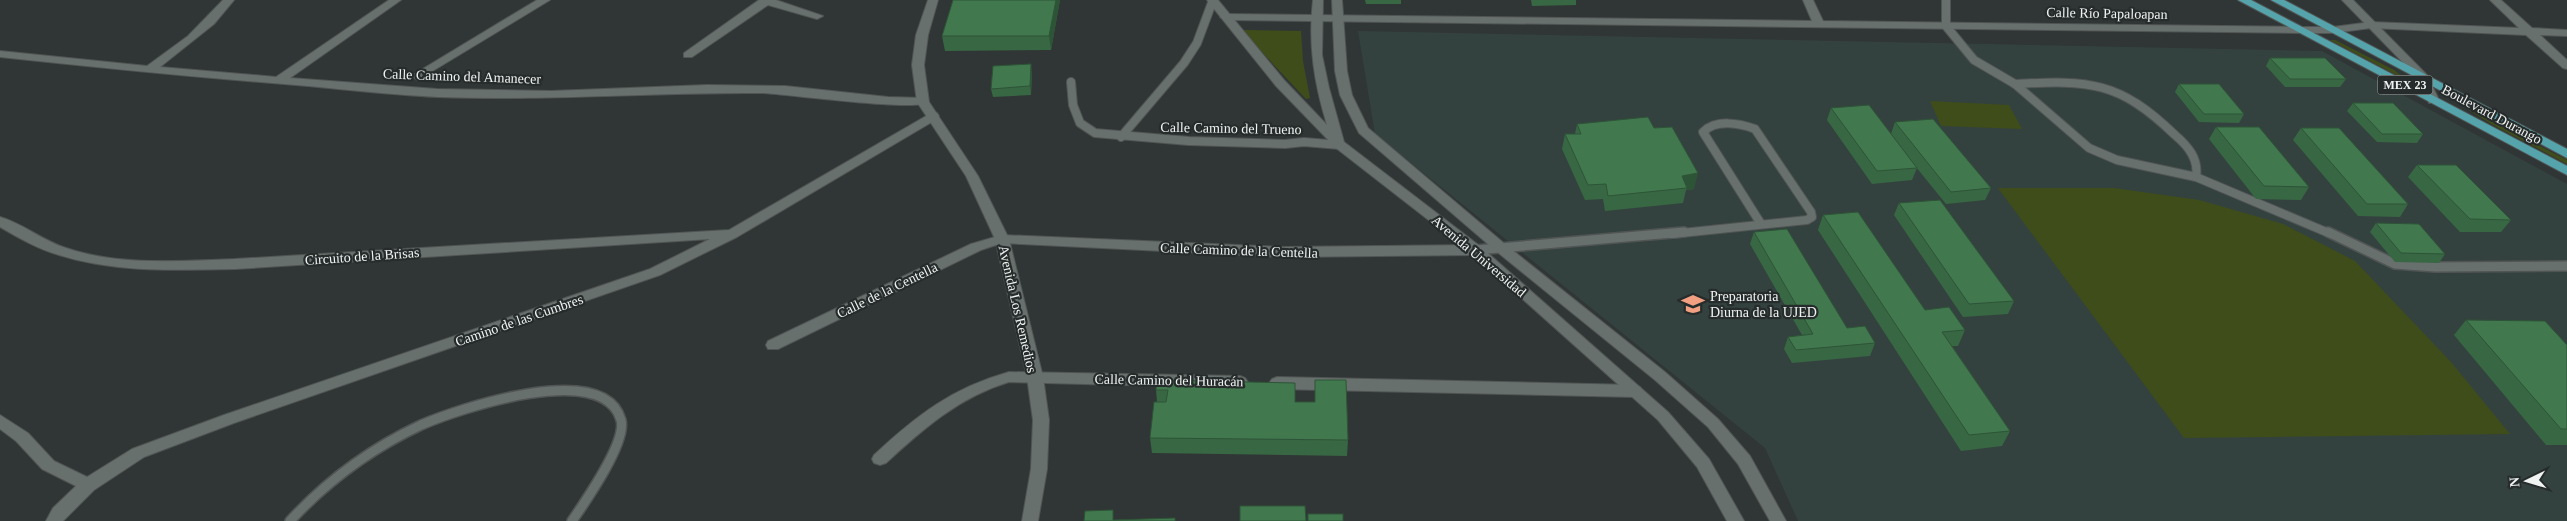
<svg xmlns="http://www.w3.org/2000/svg" width="2567" height="521" font-family="Georgia,serif">
	<style>
		.built { fill: #34423f }
		.green { fill: #3f4d1a }
		.lines { fill: none; stroke-linecap: round; stroke-linejoin: round }
		.service-far1-casing { stroke: #505554; stroke-width: 10 }
		.service-casing { stroke: #505554; stroke-width: 12 }
		.minor-casing { stroke: #505554; stroke-width: 2 }
		.tertiary-casing { stroke: #505554; stroke-width: 2 }
		.primary-casing { stroke: #505554; stroke-width: 2 }
		.service-far1 { stroke: #68706e; stroke-width: 8 }
		.service { stroke: #68706e; stroke-width: 9 }
		.minor { fill: #68706e; fill-rule: evenodd }
		.tertiary { fill: #68706e; fill-rule: evenodd }
		.primary { fill: #55a4ab; fill-rule: evenodd }
		.wall { fill: #386743 }
		.shaded-wall { fill: #2e5437 }
		.building { fill: #41784e; stroke: #2e5437 }
		.labels { text-anchor: middle; stroke-width: 4.5; stroke-linejoin: round; paint-order: stroke }
		.shield { fill: #262c2b; stroke: #b3b7b6; stroke-width: 1 }
		.shield-label { font-size: 12px; font-weight: bold; fill: #eff3f2 }
		.street-label { font-size: 14px; fill: #eff3f2; stroke: #262c2b }
		.poi-label { font-size: 14px; fill: #eff3f2; stroke: #262c2b; text-anchor: start }
	</style>
	<rect width="100%" height="100%" fill="#303635"/>
	<polygon class="built" points="1358,31 2322,51 2567,184 2567,521 1798,521 1765,448 1375,134"/>
	<g class="green">
		<polygon points="1245,30 1301,31 1303,61 1310,98 1306,99 1243,32"/>
		<polygon points="2330,40 2335,40 2394,70 2408,81"/>
		<polygon points="1930,101 2009,105 2022,129 1941,126"/>
		<polygon points="2467,109 2567,160 2567,164 2493,125"/>
		<polygon points="1998,188 2114,188 2199,200 2283,224 2355,261 2451,362 2510,434 2184,438"/>
	</g>
	<g class="lines">
		<defs>
			<g id="service-far1">
				<polyline points="1946,0 1946,26 1974,60 2015,84 2089,148 2117,160 2196,177 2331,234"/>
				<polyline points="1071,82 1073,105 1080,123 1095,133 1189,141 1285,144 1304,142 1340,145"/>
				<path d="M2015,84C2090,80 2119,81 2175,135C2188,146 2199,159 2196,177"/>
				<polyline points="1121,137 1184,63 1197,43 1213,0"/>
				<path d="M1672,234L1807,220L1812,217L1811,212L1755,129C1739,123 1716,119 1703,132L1761,224"/>
			</g>
			<g id="service">
				<polyline points="2328,232 2395,264 2435,267 2567,266"/>
				<polyline points="1476,250 1684,232"/>
				<path d="M290,521C327,481 372,448 421,425C458,409 604,359 621,420C627,442 585,502 572,521"/>
			</g>
			<g id="minor">
				<path d="M223,0H234L214,24L160,67L276,77L389,0H401L290,78L437,89L551,91L707,85L785,86L888,97L923,98L929,102C918,112 788,94 762,93C654,92 547,101 439,97C395,95 351,90 308,86C205,78 103,68 0,57V51L147,66L188,36Z"/>
				<polygon points="537,0 550,0 421,78 417,80 411,76"/>
				<polygon points="759,0 776,0 823,16 817,19 768,5 692,57 684,57 684,53"/>
				<polygon points="1803,0 1813,0 1823,21 2300,27 2333,27 2371,22 2519,28 2490,0 2501,0 2532,28 2567,30 2567,36 2540,35 2567,60 2567,69 2563,68 2526,35 2371,28 2333,33 2300,33 1226,20 1220,17 1226,14 1812,21"/>
				<path d="M933,112L937,113L939,116L937,119L737,237L660,275L234,423L144,457L94,490L63,521H46L53,508L76,486L42,469L16,441L0,429V415L28,433L54,461L87,477L132,449L224,415L650,269L710,239L235,269C176,270 116,273 59,255C38,249 19,238 0,227V217C22,223 43,241 66,248C119,266 180,261 235,259L729,230Z"/>
				<polygon points="1002,235 1284,247 1476,245 1483,250 1476,255 1284,257 1002,243 981,250 778,349 768,349 766,345 768,341 971,244"/>
				<path d="M1009,372L1240,376L1245,378L1248,382L1245,386L1240,388L1009,382C959,397 923,429 886,463L880,465L874,463L872,459L874,455C917,415 952,388 1009,372Z"/>
				<polygon points="1277,377 1635,385 1640,387 1643,391 1640,395 1635,397 1277,389 1272,387 1269,383 1272,379"/>
			</g>
			<g id="tertiary">
				<polygon points="928,0 938,0 928,35 924,65 929,102 978,176 1009,239 1043,377 1049,420 1047,469 1038,521 1022,521 1031,469 1033,420 1027,377 995,239 966,176 917,102 912,65 916,35"/>
				<path d="M1207,0H1218L1284,80L1327,125C1314,83 1308,44 1313,0H1323L1322,55L1329,88L1344,142L1481,247L1668,412L1709,459L1744,521H1727L1697,467L1658,420L1471,253L1336,148L1276,86Z"/>
				<polygon points="1332,0 1342,0 1347,71 1352,95 1368,128 1506,245 1665,372 1718,419 1750,456 1786,521 1770,521 1738,464 1708,427 1655,380 1496,251 1359,133 1340,95 1335,71"/>
				<polygon points="2342,0 2353,0 2427,75 2439,100 2437,103 2429,103 2418,78"/>
			</g>
			<g id="primary">
				<polygon points="2238,0 2251,0 2567,166 2567,175"/>
				<polygon points="2271,0 2284,0 2567,149 2567,158"/>
			</g>
		</defs>
		<use href="#service-far1" class="service-far1-casing"/>
		<use href="#service" class="service-casing"/>
		<use href="#minor" class="minor-casing"/>
		<use href="#tertiary" class="tertiary-casing"/>
		<use href="#primary" class="primary-casing"/>
		<use href="#service-far1" class="service-far1"/>
		<use href="#service" class="service"/>
		<use href="#minor" class="minor"/>
		<use href="#tertiary" class="tertiary"/>
		<use href="#primary" class="primary"/>
	</g>
	<g class="wall">
		<polygon points="1060,0 1051,50 945,51 942,36"/>
		<polygon points="1365,0 1401,0 1401,4 1366,4"/>
		<polygon points="1531,0 1576,0 1576,5 1532,6"/>
		<polygon points="2270,58 2346,79 2340,87 2285,87 2266,66"/>
		<polygon points="1032,72 1031,95 993,97 991,89"/>
		<polygon points="2179,84 2244,114 2239,123 2199,122 2175,92"/>
		<polygon points="2353,103 2423,134 2417,143 2377,142 2347,111"/>
		<polygon points="1831,108 1891,134 1895,122 1991,188 1985,200 1946,204 1916,167 1917,168 1912,180 1872,184 1827,120"/>
		<polygon points="1577,124 1654,128 1694,189 1686,190 1683,203 1605,211 1603,199 1585,200 1562,149 1565,134 1575,134"/>
		<polygon points="2216,127 2309,187 2301,200 2256,199 2209,139"/>
		<polygon points="2301,128 2408,204 2400,217 2358,216 2293,140"/>
		<polygon points="2417,165 2511,220 2501,232 2460,232 2408,177"/>
		<polygon points="1899,203 2014,301 2008,314 1963,317 1894,215"/>
		<polygon points="1823,215 1925,310 1965,330 1958,346 1952,346 2010,431 2002,446 1961,451 1818,230"/>
		<polygon points="2376,223 2445,254 2439,263 2395,262 2370,232"/>
		<polygon points="1754,232 1847,328 1875,343 1870,356 1792,363 1784,349 1788,337 1802,335 1750,244"/>
		<polygon points="2466,320 2567,345 2567,445 2546,445 2454,335"/>
		<polygon points="1157,380 1295,402 1348,440 1347,456 1152,453 1150,438 1157,402 1156,390"/>
	</g>
	<g class="shaded-wall">
		<polygon points="1056,0 1060,0 1051,50 1049,36"/>
		<polygon points="1031,64 1032,72 1031,95 1030,86"/>
		<polygon points="1698,173 1694,189 1686,190 1687,188 1682,176"/>
	</g>
	<g class="building">
		<polygon points="953,0 1056,0 1049,36 942,36"/>
		<polygon points="2270,58 2325,58 2346,79 2290,79"/>
		<polygon points="1031,64 1030,86 991,89 993,66"/>
		<polygon points="2179,84 2219,84 2244,114 2204,114"/>
		<polygon points="2353,103 2393,103 2423,134 2382,134"/>
		<polygon points="1869,105 1917,168 1877,171 1831,108"/>
		<polygon points="1648,117 1654,128 1672,127 1698,173 1682,176 1687,188 1608,196 1606,184 1588,185 1565,134 1581,134 1577,124"/>
		<polygon points="1933,119 1991,188 1951,192 1895,122"/>
		<polygon points="2216,127 2259,127 2309,187 2264,186"/>
		<polygon points="2301,128 2339,128 2408,204 2367,204"/>
		<polygon points="2417,165 2456,165 2511,220 2470,219"/>
		<polygon points="1940,200 2014,301 1969,304 1899,203"/>
		<polygon points="1858,212 1925,310 1949,307 1965,330 1942,332 2010,431 1969,435 1823,215"/>
		<polygon points="2376,223 2419,224 2445,254 2401,253"/>
		<polygon points="1787,229 1847,328 1865,326 1875,343 1796,350 1788,337 1813,334 1754,232"/>
		<polygon points="2466,320 2545,321 2567,345 2567,429 2561,429"/>
		<polygon points="1157,380 1295,383 1295,402 1315,402 1315,380 1346,380 1348,440 1150,438 1154,402 1166,402 1168,390 1156,390"/>
		<polygon points="1240,506 1305,506 1306,521 1240,521"/>
		<polygon points="1113,510 1113,520 1175,518 1175,521 1084,521 1085,511"/>
		<rect x="1308" y="514" width="35" height="7"/>
	</g>
	<defs>
		<symbol id="school-bare" viewBox="-9 -9 18 18"><path d="M0-5L7-2L0 1L-7-2ZM-4 1L0 2.5L4 1V4Q0 6-4 4Z" fill="#f3a082" stroke="#262c2b" stroke-width="2.5" paint-order="stroke"/></symbol>
	</defs>
	<g fill-rule="evenodd">
		<use href="#school-bare" x="1677" y="288" width="32" height="32"/>
	</g>
	<g class="labels">
		<rect class="shield" x="2377.5" y="75.5" width="55" height="19" rx="4"/>
		<g class="shield-label">
			<text x="2405" y="89">MEX 23</text>
		</g>
		<g class="street-label">
			<text transform="translate(2107 13) rotate(1)" y="5">Calle Río Papaloapan</text>
			<text transform="translate(462 76) rotate(2)" y="5">Calle Camino del Amanecer</text>
			<text transform="translate(2492 114) rotate(28)" y="5">Boulevard Durango</text>
			<text transform="translate(1231 128) rotate(1)" y="5">Calle Camino del Trueno</text>
			<text transform="translate(1239 250) rotate(2)" y="5">Calle Camino de la Centella</text>
			<text transform="translate(362 256) rotate(-4)" y="5">Circuito de la Brisas</text>
			<text transform="translate(1479 256) rotate(40)" y="5">Avenida Universidad</text>
			<text transform="translate(887 290) rotate(-26)" y="5">Calle de la Centella</text>
			<text transform="translate(1018 309) rotate(77)" y="5">Avenida Los Remedios</text>
			<text transform="translate(519 320) rotate(-19)" y="5">Camino de las Cumbres</text>
			<text transform="translate(1169 380) rotate(1)" y="5">Calle Camino del Huracán</text>
		</g>
		<g class="poi-label">
			<text x="1710" y="301">Preparatoria<tspan x="1710" dy="16">Diurna de la UJED</tspan></text>
		</g>
	</g>
	<g transform="translate(2527 481) rotate(265)" stroke="#262c2b" stroke-width="4" paint-order="stroke">
	<path d="M0-4L9 19L0 12L-9 19Z" fill="#eff3f2"/>
	<text y="-8" font-size="14" font-weight="bold" text-anchor="middle" fill="#eff3f2">N</text>
	</g>
</svg>
